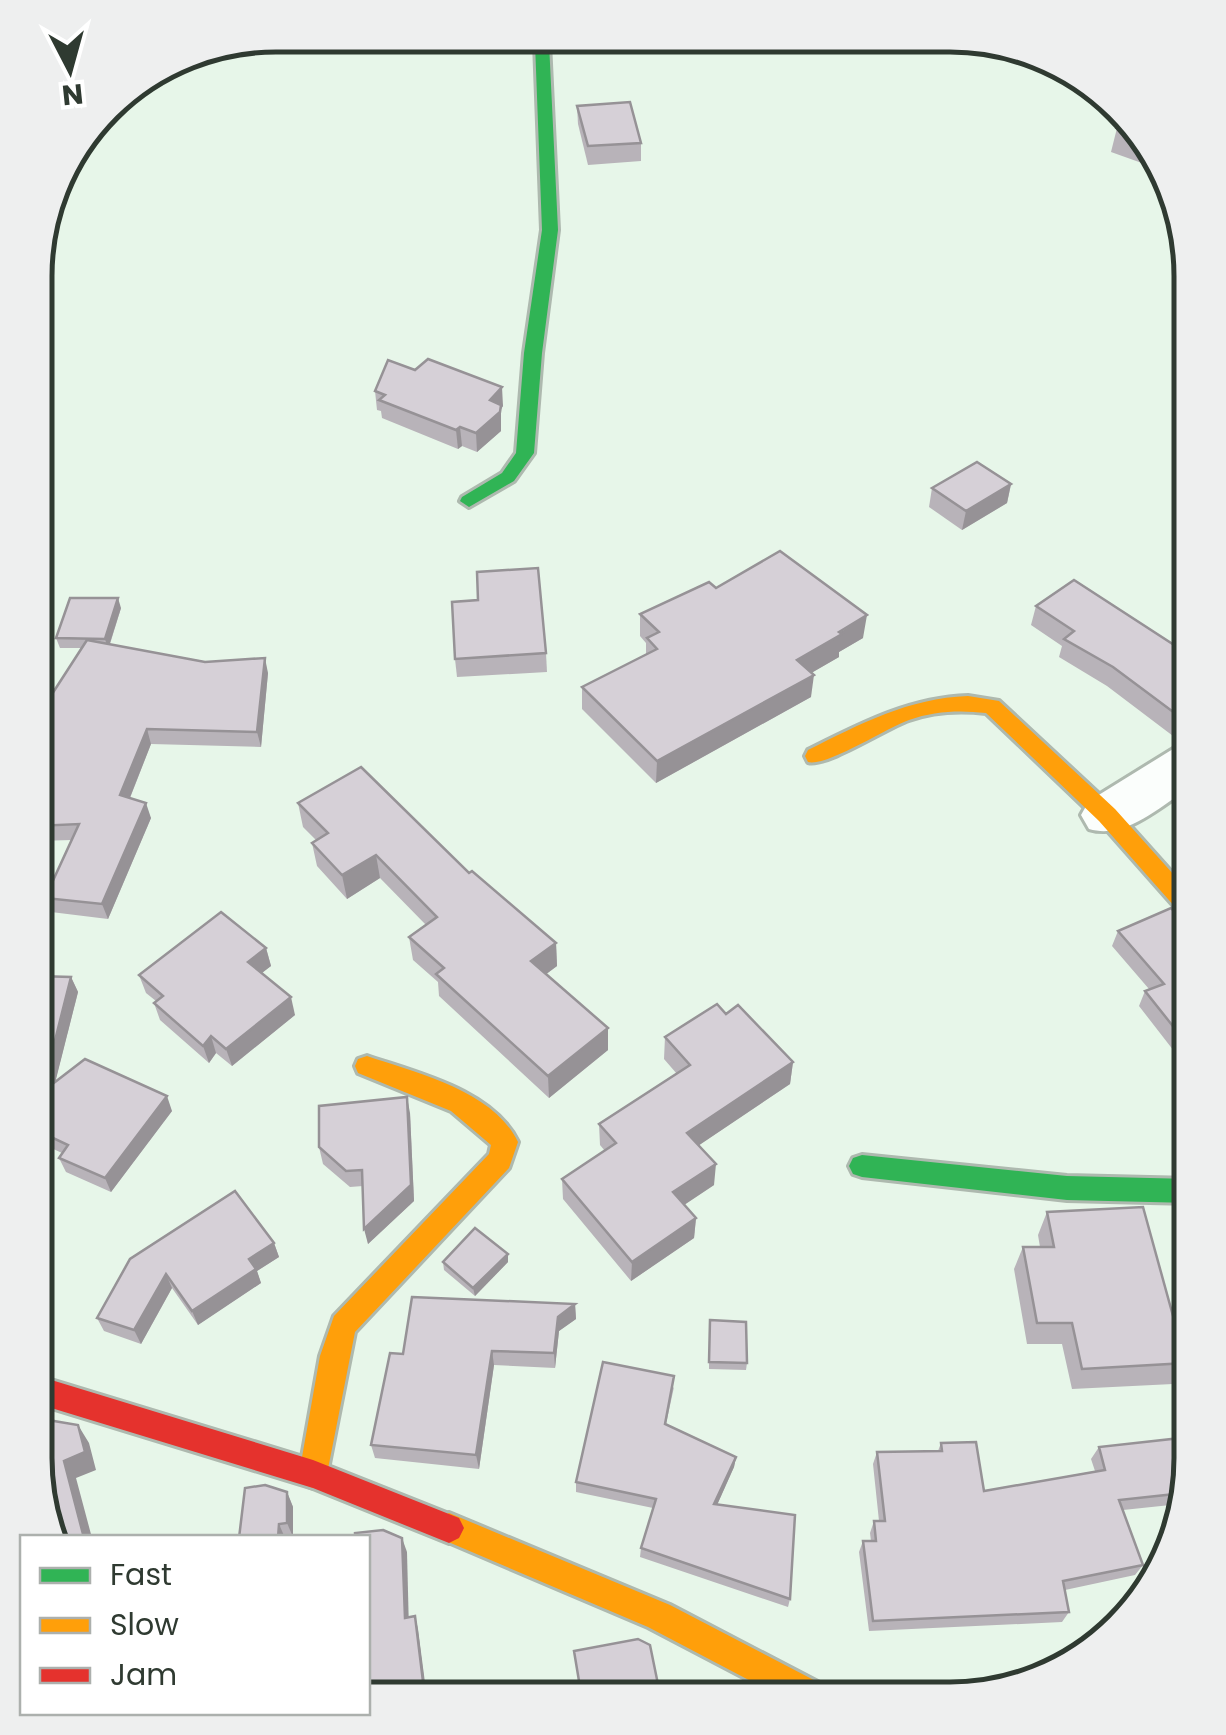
<svg xmlns="http://www.w3.org/2000/svg" width="1226" height="1735" font-family="Poppins,sans-serif">
	<style>
		.lines { fill: none; stroke-linecap: round; stroke-linejoin: round }
		.street-casing { stroke: #aeb9af; stroke-width: 6 }
		.fast-casing { stroke: #aeb9af; stroke-width: 6 }
		.slow-casing { stroke: #aeb9af; stroke-width: 6 }
		.jam-casing { stroke: #aeb9af; stroke-width: 6 }
		.street { fill: #fbfefc; fill-rule: evenodd }
		.fast { fill: #30b455; fill-rule: evenodd }
		.slow { fill: #ff9f0a; fill-rule: evenodd }
		.jam { fill: #e5322d; fill-rule: evenodd }
		.wall { fill: #b8b3b9 }
		.shaded-wall { fill: #969296 }
		.building { fill: #d6d0d7; stroke: #969296; stroke-width: 2.5 }
		.rim { fill: none; stroke: #2f3a31; stroke-width: 5 }
	</style>
	<rect width="100%" height="100%" fill="#e7f6e9"/>
	<g class="lines">
		<defs>
			<path id="street" d="M1191,744V787C1160,806 1126,840 1089,829L1081,815L1089,801L1173,749Z"/>
			<g id="fast">
				<polygon points="535,43 549,43 558,230 542,353 534,453 514,481 469,507 460,501 462,497 502,473 516,453 524,353 542,230"/>
				<polygon points="862,1155 1067,1176 1191,1179 1191,1203 1067,1200 862,1177 853,1174 849,1166 853,1158"/>
			</g>
			<g id="slow">
				<path d="M968,696L999,701L1115,809L1191,894V919L1183,916L1099,821L986,713C960,710 934,711 909,720C886,728 827,767 808,762L805,756L808,750C860,724 909,698 968,696Z"/>
				<path d="M367,1056C416,1073 493,1090 518,1142L509,1168L355,1332L327,1474L323,1484L313,1488L303,1484L299,1474L320,1356L334,1316L489,1154L491,1145L451,1111L358,1073L355,1066L358,1059Z"/>
				<polygon points="449,1513 670,1605 831,1689 836,1700 787,1700 648,1627 439,1538 434,1528 439,1518"/>
			</g>
			<polygon id="jam" points="35,1375 313,1460 459,1518 464,1528 459,1538 449,1543 313,1488 35,1403"/>
		</defs>
		<use href="#street" class="street-casing"/>
		<use href="#fast" class="fast-casing"/>
		<use href="#slow" class="slow-casing"/>
		<use href="#jam" class="jam-casing"/>
		<use href="#street" class="street"/>
		<use href="#fast" class="fast"/>
		<use href="#slow" class="slow"/>
		<use href="#jam" class="jam"/>
	</g>
	<g class="wall">
		<polygon points="577,106 641,143 641,161 588,165 578,124"/>
		<polygon points="1126,121 1166,170 1167,172 1111,152 1117,128"/>
		<polygon points="375,391 503,406 501,409 501,431 477,452 462,446 458,449 382,418 381,411 377,410"/>
		<polygon points="1011,484 1007,503 962,530 929,507 932,488"/>
		<polygon points="716,588 863,638 839,652 839,657 811,673 811,697 656,783 582,709 582,687 646,654 646,643 640,636 640,614"/>
		<polygon points="1036,606 1191,656 1191,730 1177,739 1107,686 1059,657 1062,646 1031,625"/>
		<polygon points="121,608 110,644 268,673 261,747 151,744 130,798 151,818 108,919 51,912 45,898 72,840 36,841 36,709 43,708 81,648 60,648 56,638"/>
		<polygon points="546,653 547,672 457,677 455,659"/>
		<polygon points="298,803 469,873 556,943 557,966 546,974 608,1028 608,1050 549,1098 439,996 438,982 413,960 409,937 426,925 380,878 347,899 317,866 312,843 316,840 303,827"/>
		<polygon points="1118,931 1189,952 1185,954 1191,961 1191,1073 1139,1006 1145,991 1149,989 1112,946"/>
		<polygon points="266,948 271,966 261,973 295,1015 232,1066 216,1053 209,1063 160,1020 154,1003 156,1001 146,993 139,975"/>
		<polygon points="36,976 71,977 78,992 55,1082 172,1111 111,1192 66,1172 59,1158 62,1153 36,1141"/>
		<polygon points="726,1014 793,1062 790,1084 699,1145 714,1185 684,1205 696,1218 694,1238 631,1281 563,1199 562,1179 605,1151 600,1145 599,1124 677,1074 664,1059 665,1037"/>
		<polygon points="410,1113 414,1201 368,1244 363,1186 350,1187 323,1164 319,1147"/>
		<polygon points="1047,1212 1186,1363 1173,1384 1072,1389 1062,1344 1027,1344 1014,1269 1023,1247 1040,1247 1038,1235"/>
		<polygon points="274,1243 279,1257 257,1271 261,1283 198,1325 172,1288 141,1344 104,1331 97,1318 130,1259"/>
		<polygon points="443,1262 508,1262 475,1296 444,1270"/>
		<polygon points="575,1304 576,1319 559,1331 555,1368 494,1365 479,1469 375,1458 371,1445 403,1354"/>
		<polygon points="709,1327 747,1363 746,1370 709,1369"/>
		<polygon points="674,1387 666,1424 736,1457 734,1467 717,1505 790,1599 788,1607 640,1557 641,1548 653,1508 576,1492 576,1482"/>
		<polygon points="941,1443 984,1491 1095,1471 1091,1459 1099,1447 1190,1475 1180,1504 1123,1510 1143,1565 1135,1575 1065,1590 1069,1612 1062,1622 869,1631 859,1552 863,1541 871,1541 870,1533 874,1521 879,1521 873,1464 877,1452 938,1451"/>
		<polygon points="287,1492 293,1507 293,1537 239,1538"/>
	</g>
	<g class="shaded-wall">
		<polygon points="502,387 503,406 501,409 501,431 477,452 476,433 490,400"/>
		<polygon points="460,427 462,446 458,449 456,430"/>
		<polygon points="1011,484 1007,503 962,530 966,511"/>
		<polygon points="118,598 121,608 108,649 105,639"/>
		<polygon points="867,615 863,638 839,652 839,657 794,683 797,660"/>
		<polygon points="265,658 268,673 261,747 257,732"/>
		<polygon points="814,675 811,697 656,783 657,761"/>
		<polygon points="1191,716 1191,730 1177,739 1184,720"/>
		<polygon points="147,729 151,744 125,810 120,795"/>
		<polygon points="146,803 151,818 108,919 102,904"/>
		<polygon points="376,855 380,878 347,899 342,875"/>
		<polygon points="1191,939 1189,952 1171,960 1178,945"/>
		<polygon points="556,943 557,966 533,984 531,961"/>
		<polygon points="266,948 271,966 253,980 248,962"/>
		<polygon points="71,977 78,992 49,1107 42,1092"/>
		<polygon points="291,997 295,1015 232,1066 226,1049"/>
		<polygon points="608,1028 608,1050 549,1098 548,1076"/>
		<polygon points="211,1036 216,1053 209,1063 203,1046"/>
		<polygon points="793,1062 790,1084 686,1154 687,1133"/>
		<polygon points="167,1096 172,1111 111,1192 105,1178"/>
		<polygon points="407,1097 410,1113 414,1201 368,1244 364,1229"/>
		<polygon points="716,1164 714,1185 672,1213 673,1192"/>
		<polygon points="696,1218 694,1238 631,1281 632,1262"/>
		<polygon points="274,1243 279,1257 257,1271 261,1283 198,1325 192,1311 249,1259"/>
		<polygon points="508,1254 508,1262 475,1296 473,1288"/>
		<polygon points="166,1274 172,1288 141,1344 134,1330"/>
		<polygon points="575,1304 576,1319 559,1331 555,1368 554,1353 558,1317"/>
		<polygon points="492,1351 494,1365 479,1469 476,1455"/>
		<polygon points="78,1425 89,1443 96,1470 76,1478 92,1538 84,1538 64,1461"/>
		<polygon points="736,1457 734,1467 713,1514 714,1504"/>
		<polygon points="287,1492 293,1507 293,1537 287,1523"/>
		<polygon points="279,1524 285,1538 278,1538"/>
		<polygon points="402,1538 407,1552 409,1631 405,1618"/>
		<polygon points="415,1616 418,1629 427,1698 425,1698"/>
	</g>
	<g class="building">
		<polygon points="630,102 641,143 588,146 577,106"/>
		<polygon points="1126,121 1138,136 1117,128"/>
		<polygon points="428,359 502,387 490,400 501,405 500,412 476,433 460,427 456,430 379,400 385,395 375,391 388,360 415,370"/>
		<polygon points="977,462 1011,484 966,511 932,488"/>
		<polygon points="780,551 867,615 839,632 842,634 797,660 814,675 657,761 582,687 657,649 647,638 659,632 640,614 709,582 716,588"/>
		<polygon points="538,568 546,653 455,659 452,602 478,600 477,572"/>
		<polygon points="1074,580 1191,656 1191,716 1184,720 1113,667 1064,639 1074,631 1036,606"/>
		<polygon points="70,598 118,598 105,639 56,638"/>
		<polygon points="87,640 205,662 265,658 257,732 147,729 120,795 146,803 102,904 45,898 79,824 36,826 36,709 43,708"/>
		<polygon points="361,767 469,873 472,871 556,943 531,961 608,1028 548,1076 436,974 444,968 409,937 437,917 376,855 342,875 312,843 328,833 298,803"/>
		<polygon points="1171,908 1191,931 1191,939 1178,945 1191,961 1191,1049 1145,991 1164,984 1118,931"/>
		<polygon points="221,912 266,948 248,962 291,997 226,1049 211,1036 203,1046 154,1003 163,996 139,975"/>
		<polygon points="36,976 71,977 42,1092 85,1059 167,1096 105,1178 59,1158 68,1145 36,1130"/>
		<polygon points="717,1004 726,1014 738,1005 793,1062 687,1133 716,1164 673,1192 696,1218 632,1262 562,1179 616,1143 599,1124 690,1065 665,1037"/>
		<polygon points="407,1097 411,1185 364,1229 362,1170 346,1171 319,1147 319,1106"/>
		<polygon points="235,1191 274,1243 249,1259 256,1269 192,1311 166,1274 134,1330 97,1318 130,1259"/>
		<polygon points="1143,1207 1186,1363 1082,1369 1072,1323 1037,1323 1023,1247 1054,1247 1047,1212"/>
		<polygon points="475,1228 508,1254 473,1288 443,1262"/>
		<polygon points="412,1297 575,1304 558,1317 554,1353 492,1351 476,1455 371,1445 390,1353 403,1354"/>
		<polygon points="710,1320 746,1322 747,1363 709,1362"/>
		<polygon points="603,1362 674,1376 665,1424 736,1457 714,1504 795,1515 790,1599 641,1548 656,1499 576,1482"/>
		<polygon points="40,1413 54,1421 78,1425 85,1452 64,1461 84,1538 53,1538 35,1459 35,1415"/>
		<polygon points="1190,1437 1190,1475 1184,1493 1119,1500 1143,1565 1063,1581 1069,1612 873,1621 863,1541 876,1541 874,1521 885,1521 877,1452 942,1451 941,1443 976,1442 984,1491 1105,1470 1099,1447"/>
		<polygon points="265,1485 287,1492 287,1523 279,1524 278,1538 239,1538 245,1488"/>
		<polygon points="383,1530 402,1538 405,1618 415,1616 425,1698 368,1698 368,1538 355,1538 355,1533"/>
		<polygon points="638,1639 650,1645 661,1699 582,1699 574,1651"/>
		<polygon points="737,1691 752,1694 753,1699 663,1699"/>
	</g>
	<path d="M0 0H1226V1735H0ZM276 52H950A224 224 0 0 1 1174 276V1458A224 224 0 0 1 950 1682H276A224 224 0 0 1 52 1458V276A224 224 0 0 1 276 52Z" fill="#eeefef" fill-rule="evenodd"/>
	<path class="rim" d="M276 52H950A224 224 0 0 1 1174 276V1458A224 224 0 0 1 950 1682H276A224 224 0 0 1 52 1458V276A224 224 0 0 1 276 52Z"/>
	<rect x="20" y="1535" width="350" height="180" fill="#ffffff" stroke="#acb0ad" stroke-width="2.5"/>
	<rect x="40" y="1568" width="50" height="15" fill="#30b455" stroke="#acb0ad" stroke-width="2.5"/>
	<text x="110" y="1585" font-size="30" fill="#2f3a31">Fast</text>
	<rect x="40" y="1618" width="50" height="15" fill="#ff9f0a" stroke="#acb0ad" stroke-width="2.5"/>
	<text x="110" y="1635" font-size="30" fill="#2f3a31">Slow</text>
	<rect x="40" y="1668" width="50" height="15" fill="#e5322d" stroke="#acb0ad" stroke-width="2.5"/>
	<text x="110" y="1685" font-size="30" fill="#2f3a31">Jam</text>
	<g transform="translate(70 70) rotate(174)" stroke="#ffffff" stroke-width="8" paint-order="stroke">
	<path d="M0-8L18 38L0 25L-18 38Z" fill="#2f3a31"/>
	<text y="-15" font-size="28" font-weight="bold" text-anchor="middle" fill="#2f3a31">N</text>
	</g>
</svg>
